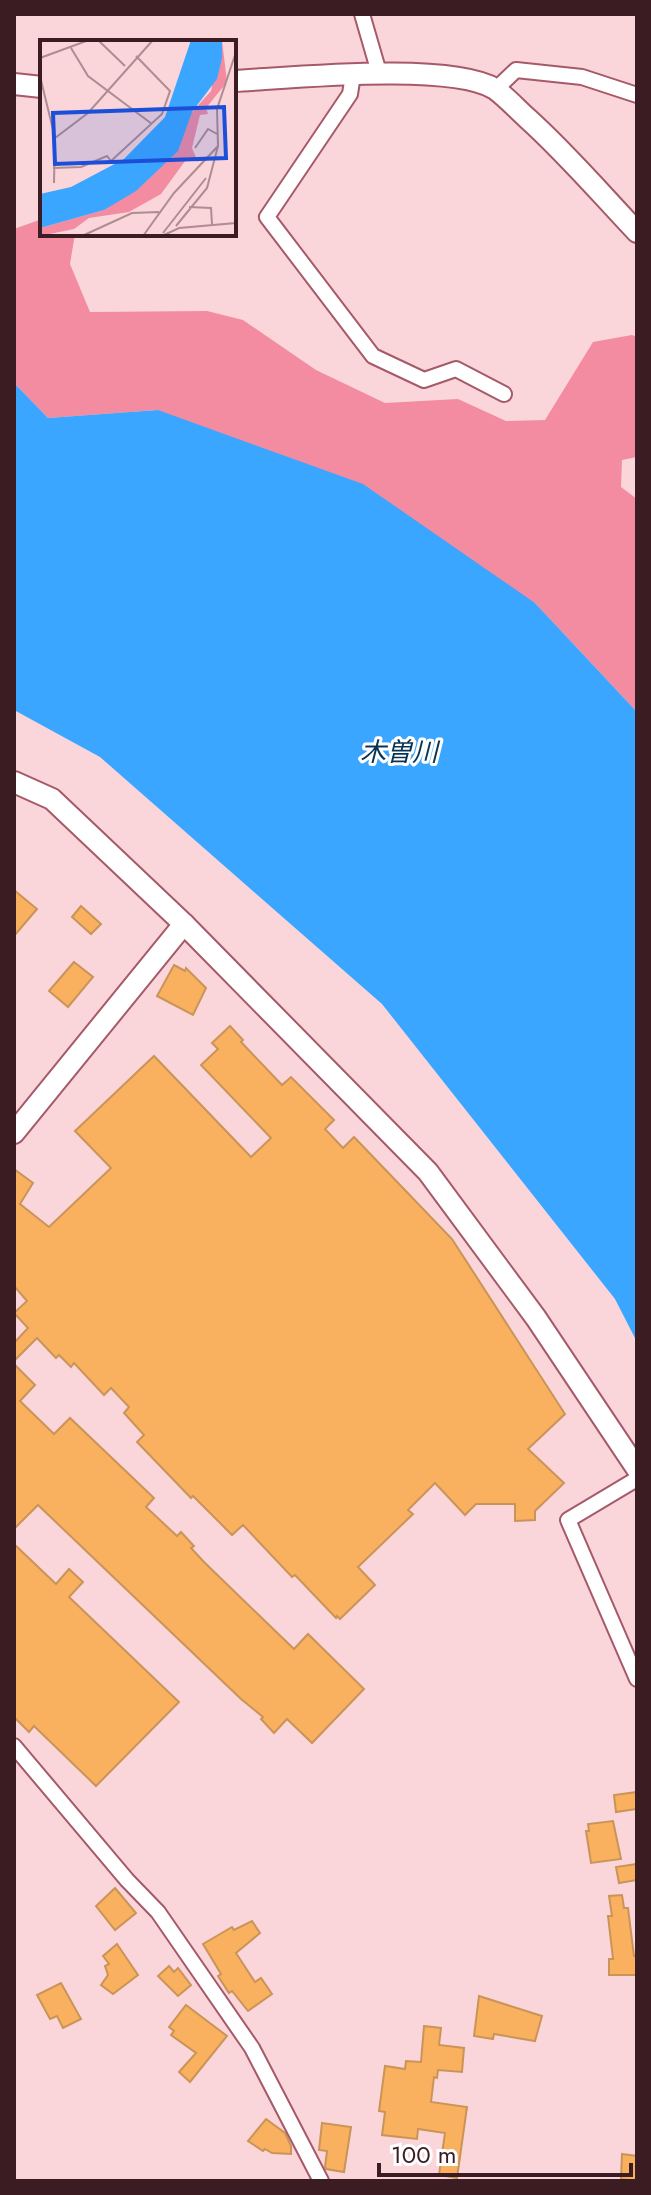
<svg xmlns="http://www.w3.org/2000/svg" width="651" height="2195" font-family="Jost,'Noto Sans JP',sans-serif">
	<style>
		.green { fill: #f38ca1 }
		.water { fill: #3aa6ff }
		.building { fill: #f9b160; stroke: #ca9458; stroke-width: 2 }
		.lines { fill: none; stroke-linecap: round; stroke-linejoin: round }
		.street-casing { stroke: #a65969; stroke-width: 18 }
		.secondary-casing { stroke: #a65969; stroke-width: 24 }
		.street { stroke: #fff; stroke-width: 14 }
		.secondary { stroke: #fff; stroke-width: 20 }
		.labels { text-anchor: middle; stroke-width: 6; stroke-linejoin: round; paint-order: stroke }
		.water-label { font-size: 26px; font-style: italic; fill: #073355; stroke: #fff }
		.inset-road { fill: none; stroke: #ae8c91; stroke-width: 2 }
		.view { fill: #1d4ed8; fill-opacity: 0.15; stroke: #1d4ed8; stroke-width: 4 }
		.inset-edge { fill: none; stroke: #3c1c23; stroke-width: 4 }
	</style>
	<rect width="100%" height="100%" fill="#fad6db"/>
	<polygon class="green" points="42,219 42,234 75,234 70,264 90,312 207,311 243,320 316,370 385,403 458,399 506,421 545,420 593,342 632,335 637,337 637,457 622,460 621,487 637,499 637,712 535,603 158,410 48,418 14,383 14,229"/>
	<polygon class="water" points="14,383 48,418 158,410 363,484 535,603 637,712 637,1342 615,1299 382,1004 100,757 14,710"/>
	<g class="building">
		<polygon points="14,890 37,909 14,936"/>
		<polygon points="81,906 101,924 91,934 72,917"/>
		<polygon points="74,962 93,977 68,1007 49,991"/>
		<polygon points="174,965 185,971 186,968 206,988 193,1015 157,996"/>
		<polygon points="230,1026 243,1040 241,1042 282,1085 291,1077 334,1120 325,1129 343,1148 354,1137 452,1239 565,1414 528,1449 564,1483 535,1511 535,1520 515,1521 515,1504 476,1504 465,1515 435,1483 408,1510 413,1514 358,1567 375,1585 340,1619 337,1616 336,1618 295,1575 292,1577 243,1525 232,1535 193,1496 191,1498 137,1442 144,1435 124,1413 129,1407 111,1388 104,1395 74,1363 71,1367 59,1355 56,1358 37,1338 14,1361 14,1343 28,1328 14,1313 27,1301 14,1286 14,1169 33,1183 20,1204 49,1227 111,1168 75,1131 154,1056 251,1157 271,1138 201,1065 218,1049 212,1043"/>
		<polygon points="14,1364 35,1385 20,1401 54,1434 70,1418 154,1498 146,1507 177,1536 181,1532 194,1546 191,1548 204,1562 294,1649 308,1634 364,1689 312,1743 287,1719 274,1733 261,1719 263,1717 241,1699 38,1505 14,1529"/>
		<polygon points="14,1544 56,1584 69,1569 83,1582 69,1597 179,1702 96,1786 34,1726 29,1732 14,1717"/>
		<polygon points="637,1792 637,1809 616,1812 614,1795"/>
		<polygon points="613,1821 621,1859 591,1863 586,1831 589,1831 588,1824"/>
		<polygon points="637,1864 637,1880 619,1883 616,1867"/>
		<polygon points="115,1888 136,1913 115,1930 96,1906"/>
		<polygon points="622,1895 624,1908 628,1908 634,1956 637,1956 637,1975 609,1975 609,1959 613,1959 608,1916 612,1916 609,1896"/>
		<polygon points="252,1921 260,1933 236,1953 255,1982 261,1978 272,1994 248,2011 232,1991 229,1993 218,1976 221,1974 203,1944 232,1927 234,1930"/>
		<polygon points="117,1944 138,1975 113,1994 101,1985 108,1975 105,1966 109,1964 103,1956"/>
		<polygon points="169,1966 174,1972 178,1968 191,1985 178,1996 158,1976"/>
		<polygon points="61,1983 81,2019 63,2028 57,2016 50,2019 37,1995"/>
		<polygon points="479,1996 542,2016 535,2041 494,2034 493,2039 474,2036"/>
		<polygon points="186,2005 227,2036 190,2082 179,2072 196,2053 171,2035 174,2031 169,2027"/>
		<polygon points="424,2026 441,2028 439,2045 464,2048 462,2072 438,2070 437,2078 434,2077 431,2102 467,2107 457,2178 439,2175 445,2133 418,2129 417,2139 382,2135 385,2112 379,2111 385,2066 405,2069 406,2061 421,2062"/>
		<polygon points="266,2119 285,2133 291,2146 291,2154 272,2153 265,2149 263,2151 248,2141"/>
		<polygon points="322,2123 351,2127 344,2172 326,2169 325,2167 327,2151 319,2150"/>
		<polygon points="622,2154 637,2156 637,2181 621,2179"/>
	</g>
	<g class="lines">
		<defs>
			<g id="street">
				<polyline points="362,14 380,76"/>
				<polyline points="353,75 350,94 267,217 373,356 424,380 456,369 504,394"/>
				<polyline points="495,90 516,70 582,77 637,95"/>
				<polyline points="637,1474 635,1480 568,1520 637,1679"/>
				<polyline points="14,1746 127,1880 158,1912 252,2048 321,2181"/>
			</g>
			<g id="secondary">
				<path d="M234,81C291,78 451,62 495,89C506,97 517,109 527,118C566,153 601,194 637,232"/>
				<polyline points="14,84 42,87"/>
				<polyline points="14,782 52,799 184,924 428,1172 536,1318 637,1469"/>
				<polyline points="14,1133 184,924"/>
			</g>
		</defs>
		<use href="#street" class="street-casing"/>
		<use href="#secondary" class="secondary-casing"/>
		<use href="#street" class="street"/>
		<use href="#secondary" class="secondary"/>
	</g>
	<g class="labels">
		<g class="water-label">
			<text x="399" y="761">木曽川</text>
		</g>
	</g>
	<g transform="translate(40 40)">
		<rect width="196" height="196" fill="#fad6db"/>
		<path d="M182,0L187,42L166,68L168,74L160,75L152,108L158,122L148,117L121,154L89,172L49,178L34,189L0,196V188L64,170L171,51Z" fill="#f38ca1"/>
		<path d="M151,0H182V18L177,39L152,72L138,111L96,151L64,170L0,188V154L31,147L84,119L125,77Z" fill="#3aa6ff"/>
		<path class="inset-road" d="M58,0L85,26M31,8L48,36L112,84M0,18L49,0M0,36L15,98L14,143M15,98L48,73L113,0M155,108L168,89L177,94M13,128L41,127L67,116L71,121L122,74L130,51L96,16M149,167L171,168L172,184M136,186L167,148L178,106M123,193L166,138M42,196L92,173L119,172M103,196L134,153L178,106L177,69L196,12M122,196L139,188L196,183"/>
		<path class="view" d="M184,67L186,118L15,124L13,73Z"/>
		<rect width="196" height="196" class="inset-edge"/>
	</g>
	<rect width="651" height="2195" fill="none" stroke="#3c1c23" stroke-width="32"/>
	<path d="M379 2163v12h252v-12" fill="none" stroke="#3c1c23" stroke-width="4"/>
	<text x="391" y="2163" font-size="24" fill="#3c1c23" stroke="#ffffff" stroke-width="6" paint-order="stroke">100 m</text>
</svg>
